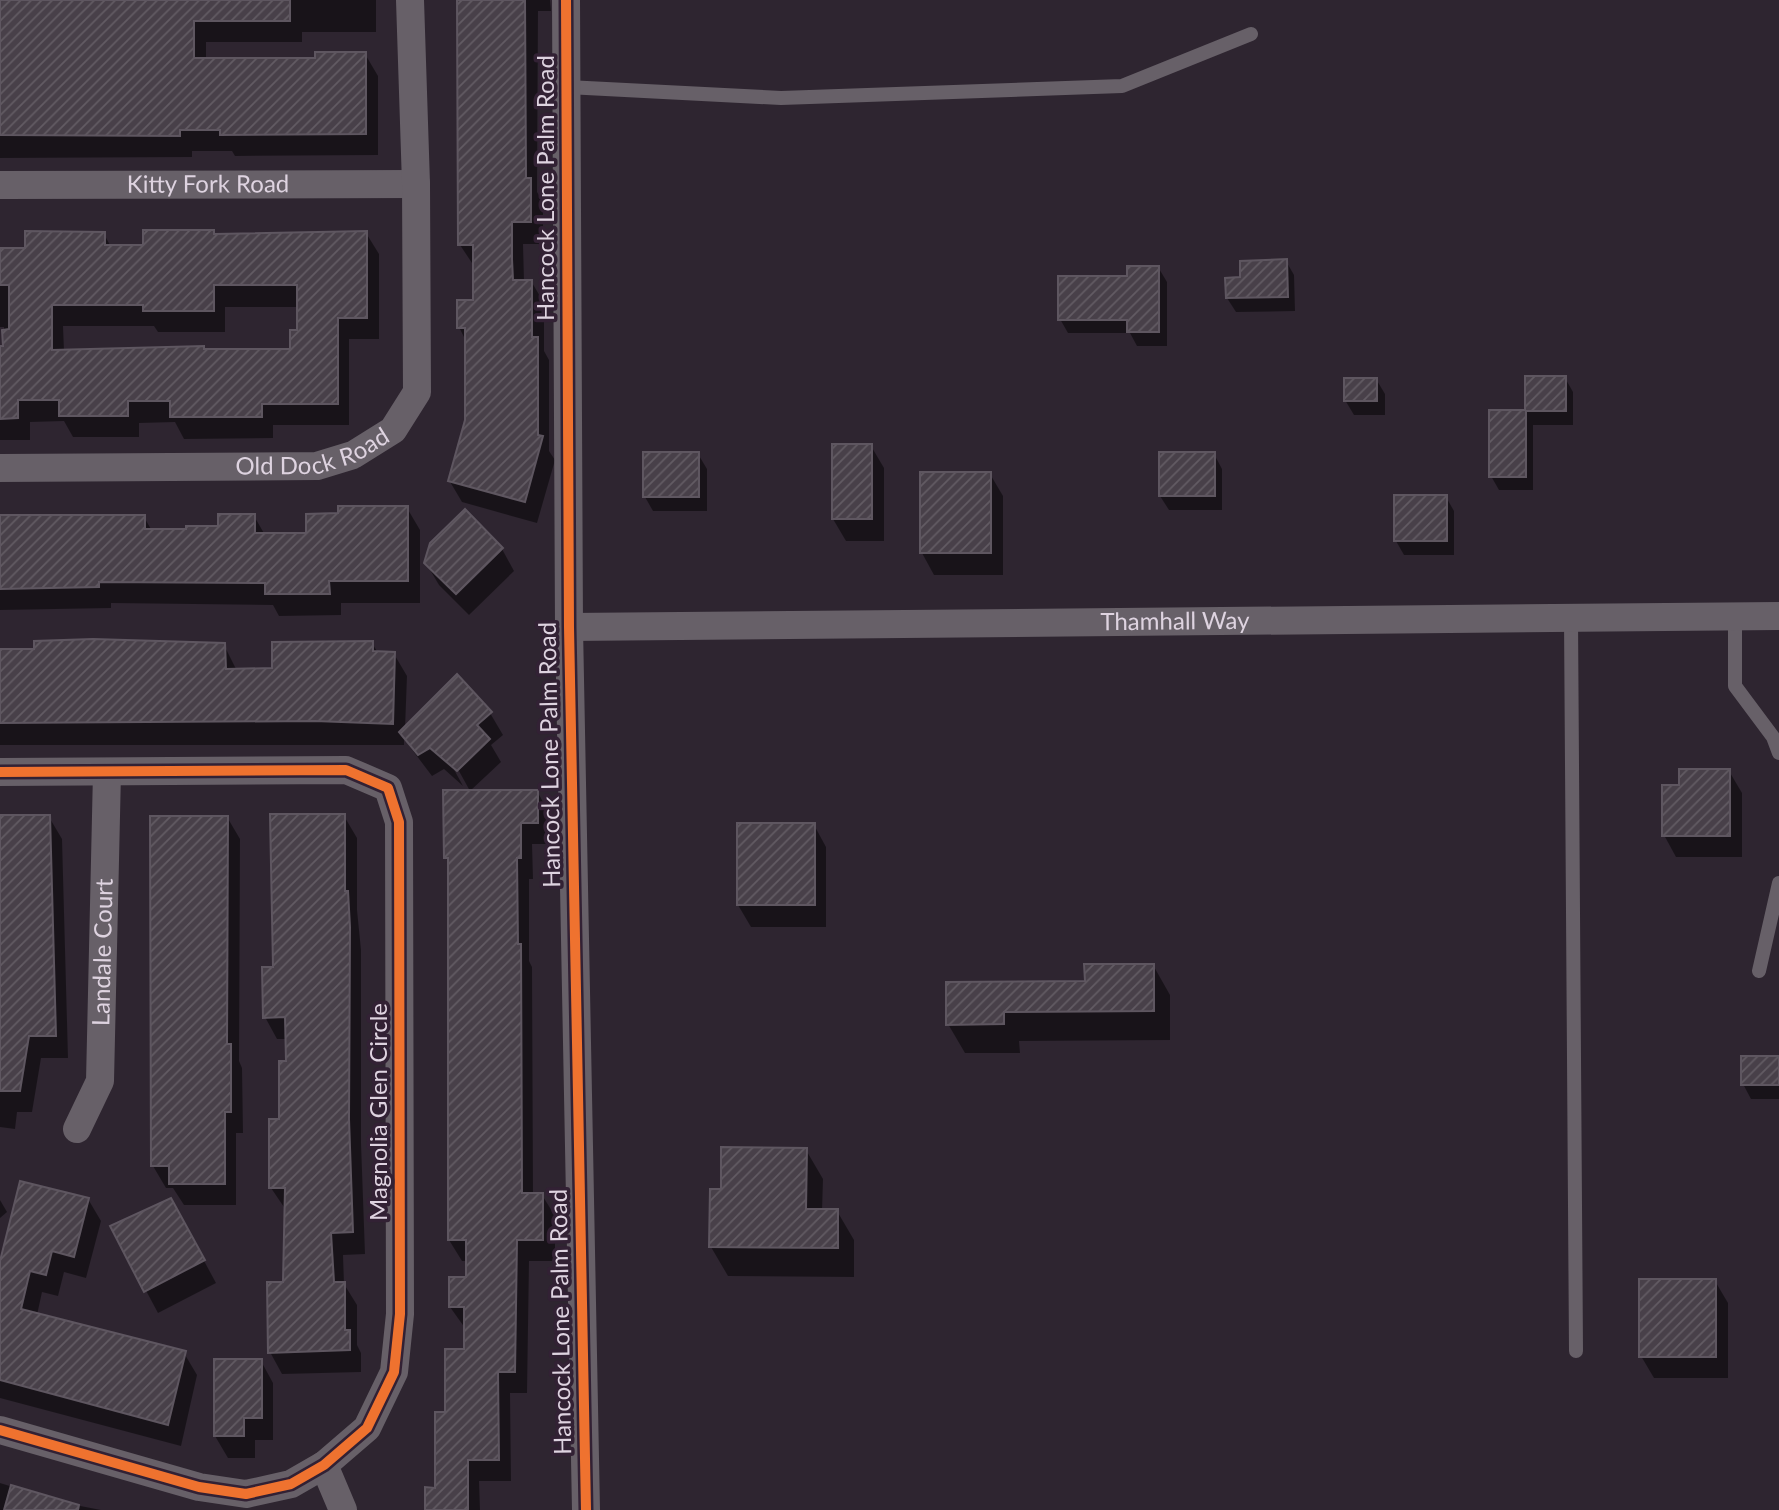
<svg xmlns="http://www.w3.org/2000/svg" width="1779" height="1510" font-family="Lato,sans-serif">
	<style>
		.shadow { fill: #0007; fill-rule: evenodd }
		.building { fill: url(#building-hatch); stroke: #5e5660; stroke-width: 2; fill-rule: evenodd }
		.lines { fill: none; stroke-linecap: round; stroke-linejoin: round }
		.service { stroke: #676068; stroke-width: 14 }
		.minor { stroke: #676068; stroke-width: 28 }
		.cycleway-casing { stroke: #322134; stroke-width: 15 }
		.cycleway { stroke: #ef722f; stroke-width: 10 }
		.labels { text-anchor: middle; stroke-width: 7; stroke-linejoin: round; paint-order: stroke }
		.street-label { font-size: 24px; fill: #ded3e0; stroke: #322134 }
	</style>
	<defs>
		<pattern id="building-hatch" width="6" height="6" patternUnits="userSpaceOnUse" patternTransform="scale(1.75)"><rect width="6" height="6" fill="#484049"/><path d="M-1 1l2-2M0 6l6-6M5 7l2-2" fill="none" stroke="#625b63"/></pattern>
	</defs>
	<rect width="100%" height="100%" fill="#2e2530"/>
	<g class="shadow">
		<polygon points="0,0 376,0 376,32 302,32 302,42 206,42 206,60 317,60 365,54 378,76 378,155 235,156 232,151 192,151 192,157 0,158"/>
		<polygon points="458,0 550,0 551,11 538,11 537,192 543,202 543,244 523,244 524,281 531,281 544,303 544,351 549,360 549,451 555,460 537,523 462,502 449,480 466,420 466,341 459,327 474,302 474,266 460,245"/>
		<path d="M366,233L379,254V339H349V425H273V438L184,439L175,422L139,423V437H73L64,421L30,422V440H0V347H4V327H0V250H27L104,234L111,247H145L215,235ZM225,307H299V332L292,350L64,351L63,326H154L158,332H225Z"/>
		<polygon points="1286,261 1294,275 1295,311 1236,312 1227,298 1242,279"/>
		<polygon points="1158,267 1167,282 1167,346 1137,346 1130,333 1068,333 1060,319 1129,278"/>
		<polygon points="1527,378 1565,378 1573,392 1573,425 1533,425 1533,490 1499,490 1491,476 1491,412 1527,412"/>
		<polygon points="1376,379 1385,394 1385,415 1354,415 1345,400"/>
		<polygon points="833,446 871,446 884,468 884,541 846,541 833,519"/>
		<polygon points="698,454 707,469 707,511 653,511 645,497"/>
		<polygon points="1160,454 1214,454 1222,469 1222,510 1169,510 1160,496"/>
		<polygon points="990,474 1003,496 1003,575 934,575 922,553"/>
		<polygon points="1446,497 1454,511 1454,555 1404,555 1396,541"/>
		<polygon points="407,508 420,530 420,603 341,603 341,615 279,616 273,605 111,603 111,608 0,610 0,518 144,517 152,531 219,528 254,516 265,535 308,535 339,515"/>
		<polygon points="502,549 514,571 469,615 439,585 426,563"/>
		<polygon points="372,643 378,653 394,654 407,676 405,729 490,713 503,735 491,745 501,762 470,791 454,762 451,764 463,786 444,769 432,776 404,739 404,745 0,745 0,651 224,645 237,671 274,669"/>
		<polygon points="1729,771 1742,793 1742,857 1676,857 1664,835 1681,787"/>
		<polygon points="537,791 549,813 550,844 532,844 533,879 529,879 529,961 532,967 533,1195 542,1195 555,1216 555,1261 529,1261 527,1393 510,1393 511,1481 479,1481 480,1510 427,1510 436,1490 446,1413 465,1351 465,1328 450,1307 468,1279 468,1261 462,1261 449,1240 450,865 446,858"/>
		<polygon points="344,816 357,838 357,910 361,950 361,1143 365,1254 343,1255 344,1284 357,1305 357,1345 361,1353 361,1372 282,1374 270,1352 285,1284 286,1210 271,1188 288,1063 288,1039 277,1039 265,1017 275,968"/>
		<polygon points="0,817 49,817 62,839 68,1058 41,1058 32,1112 17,1112 15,1129 0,1127"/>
		<polygon points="227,817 240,839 239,1061 242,1068 243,1133 236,1133 236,1205 184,1205 173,1188 166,1188 153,1166"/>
		<polygon points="814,825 826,847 826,927 751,927 738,905"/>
		<polygon points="1153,965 1170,995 1170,1040 1019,1041 1020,1053 965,1053 948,1024"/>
		<polygon points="1779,1058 1779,1099 1751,1099 1743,1084"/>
		<polygon points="806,1150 823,1179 822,1211 837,1211 854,1240 854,1277 728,1276 711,1247 723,1191"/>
		<polygon points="88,1199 101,1221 86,1278 64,1272 58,1296 42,1292 37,1315 184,1353 197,1375 181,1446 0,1398 0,1268"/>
		<polygon points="0,1200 7,1212 0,1218"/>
		<polygon points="183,1222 216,1283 158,1313 112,1227"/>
		<polygon points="1715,1281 1728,1303 1728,1378 1654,1378 1641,1356"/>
		<polygon points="261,1361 273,1383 273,1440 255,1440 255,1458 228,1458 215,1436"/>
		<polygon points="0,1483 65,1503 101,1510 0,1510"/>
	</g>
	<g class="building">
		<polygon points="0,0 290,0 290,21 194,21 194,58 315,58 315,52 366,52 366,134 220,135 220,130 180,130 180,136 0,135"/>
		<polygon points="457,0 525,0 526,178 531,178 531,222 512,222 512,259 513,280 532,280 532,337 538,337 538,435 543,436 525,502 448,481 465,420 465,328 457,328 457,300 473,300 473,245 458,245"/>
		<path d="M143,230H214V234L367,231V318H338V404H262V417H170V401H128V416H59V400H18V418L0,419V346H3L2,330L9,329V285H0V248H25V231L105,232V245H143ZM214,285H297V330H290V349H204V346L52,350V305H143V311H214Z"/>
		<polygon points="1287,259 1288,297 1226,298 1225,278 1240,277 1240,261"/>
		<polygon points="1127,266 1159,266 1159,332 1127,332 1127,320 1058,320 1058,276 1127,276"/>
		<polygon points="1525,376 1566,376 1566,411 1526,411 1526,477 1489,477 1489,410 1525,410"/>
		<rect x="1344" y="378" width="33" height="23"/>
		<rect x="832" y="444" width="40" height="75"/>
		<rect x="643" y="452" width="56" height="45"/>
		<rect x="1159" y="452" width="56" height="44"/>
		<rect x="920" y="472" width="71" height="81"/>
		<rect x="1394" y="495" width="53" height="46"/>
		<polygon points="338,506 408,506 408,581 329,581 330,594 265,594 265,583 99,582 99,587 0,589 0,515 145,515 145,529 186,529 186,526 218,526 218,514 255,514 255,533 306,533 306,514 338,513"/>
		<polygon points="465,509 503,548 456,594 424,563 430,543"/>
		<polygon points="93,639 225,643 226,669 272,668 272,642 373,641 373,651 395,652 393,724 315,721 0,723 0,649 34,649 34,641"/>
		<polygon points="457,674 492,712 477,725 490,739 457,771 430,748 418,755 399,732"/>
		<polygon points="1679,769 1730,769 1730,836 1662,836 1662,785 1679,785"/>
		<polygon points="443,790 538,790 538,823 521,823 521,858 517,858 518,944 521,944 522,1193 543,1193 543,1240 517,1240 515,1372 498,1372 499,1460 468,1460 468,1510 425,1510 425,1487 435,1488 435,1412 445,1412 445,1349 464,1349 464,1307 449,1307 449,1277 466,1277 466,1240 448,1240 448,858 444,858"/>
		<polygon points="270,814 345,814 345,891 348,891 350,927 349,1119 353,1232 331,1233 334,1282 345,1282 345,1330 350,1330 350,1350 268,1353 267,1282 283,1282 285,1188 269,1188 269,1119 279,1119 279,1061 286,1061 285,1017 263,1018 262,967 273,967"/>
		<polygon points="0,815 50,815 56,1036 29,1036 20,1091 0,1091"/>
		<polygon points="150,816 228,816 227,1044 231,1044 231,1112 225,1112 225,1184 169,1184 169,1166 151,1166"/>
		<rect x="737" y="823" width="78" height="82"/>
		<polygon points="1084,964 1154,964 1154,1011 1004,1012 1004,1024 946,1025 946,982 1085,981"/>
		<rect x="1741" y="1056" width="38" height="29"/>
		<polygon points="721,1147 807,1148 806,1209 838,1209 838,1248 709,1247 710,1189 721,1189"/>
		<polygon points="20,1181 89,1198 74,1257 52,1251 46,1275 30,1271 21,1309 186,1351 168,1425 0,1380 0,1261"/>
		<polygon points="171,1198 205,1260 144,1292 110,1226"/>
		<rect x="1639" y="1279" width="77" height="78"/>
		<polygon points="214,1359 262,1359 262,1418 244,1418 244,1436 214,1436"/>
		<polygon points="11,1485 79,1505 78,1510 4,1510"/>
	</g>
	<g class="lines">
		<g class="service">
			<polyline points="567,87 781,98 1122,86 1251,34"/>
			<polyline points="1735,616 1735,686 1773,737 1779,753"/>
			<polyline points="1571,618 1576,1351"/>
			<polyline points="1759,971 1779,883"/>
		</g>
		<g class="minor">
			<polyline points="566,0 569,627 586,1510"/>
			<path id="s1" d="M0,185L416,184"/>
			<path id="s2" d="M0,468L317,466L353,455L393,430L417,392L416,184L410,0"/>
			<path id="s3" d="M569,627L1779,616"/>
			<polyline points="0,772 346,770 388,788 399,822 400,1314 394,1372 367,1428 324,1465 291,1484 246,1494 199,1487 0,1430"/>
			<path id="s4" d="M77,1129L100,1081L107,772"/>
			<polyline points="324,1465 343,1510"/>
		</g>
		<defs>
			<g id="cycleway">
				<polyline points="566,0 569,627 586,1510"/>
				<polyline points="0,772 346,770 388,788 399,822 400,1314 394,1372 367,1428 324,1465 291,1484 246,1494 199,1487 0,1430"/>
			</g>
		</defs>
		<use href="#cycleway" class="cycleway-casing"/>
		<use href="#cycleway" class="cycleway"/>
	</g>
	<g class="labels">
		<g class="street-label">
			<text dy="8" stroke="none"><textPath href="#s1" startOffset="208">Kitty Fork Road</textPath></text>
			<text transform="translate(546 188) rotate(-90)" y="8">Hancock Lone Palm Road</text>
			<text dy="8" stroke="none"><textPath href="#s2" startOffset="315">Old Dock Road</textPath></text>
			<text dy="8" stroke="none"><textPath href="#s3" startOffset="606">Thamhall Way</textPath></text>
			<text transform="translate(550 755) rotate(-91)" y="8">Hancock Lone Palm Road</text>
			<text dy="8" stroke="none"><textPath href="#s4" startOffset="182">Landale Court</textPath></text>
			<text transform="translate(379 1112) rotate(-90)" y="8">Magnolia Glen Circle</text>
			<text transform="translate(561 1322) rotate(-91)" y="8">Hancock Lone Palm Road</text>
		</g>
	</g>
</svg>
